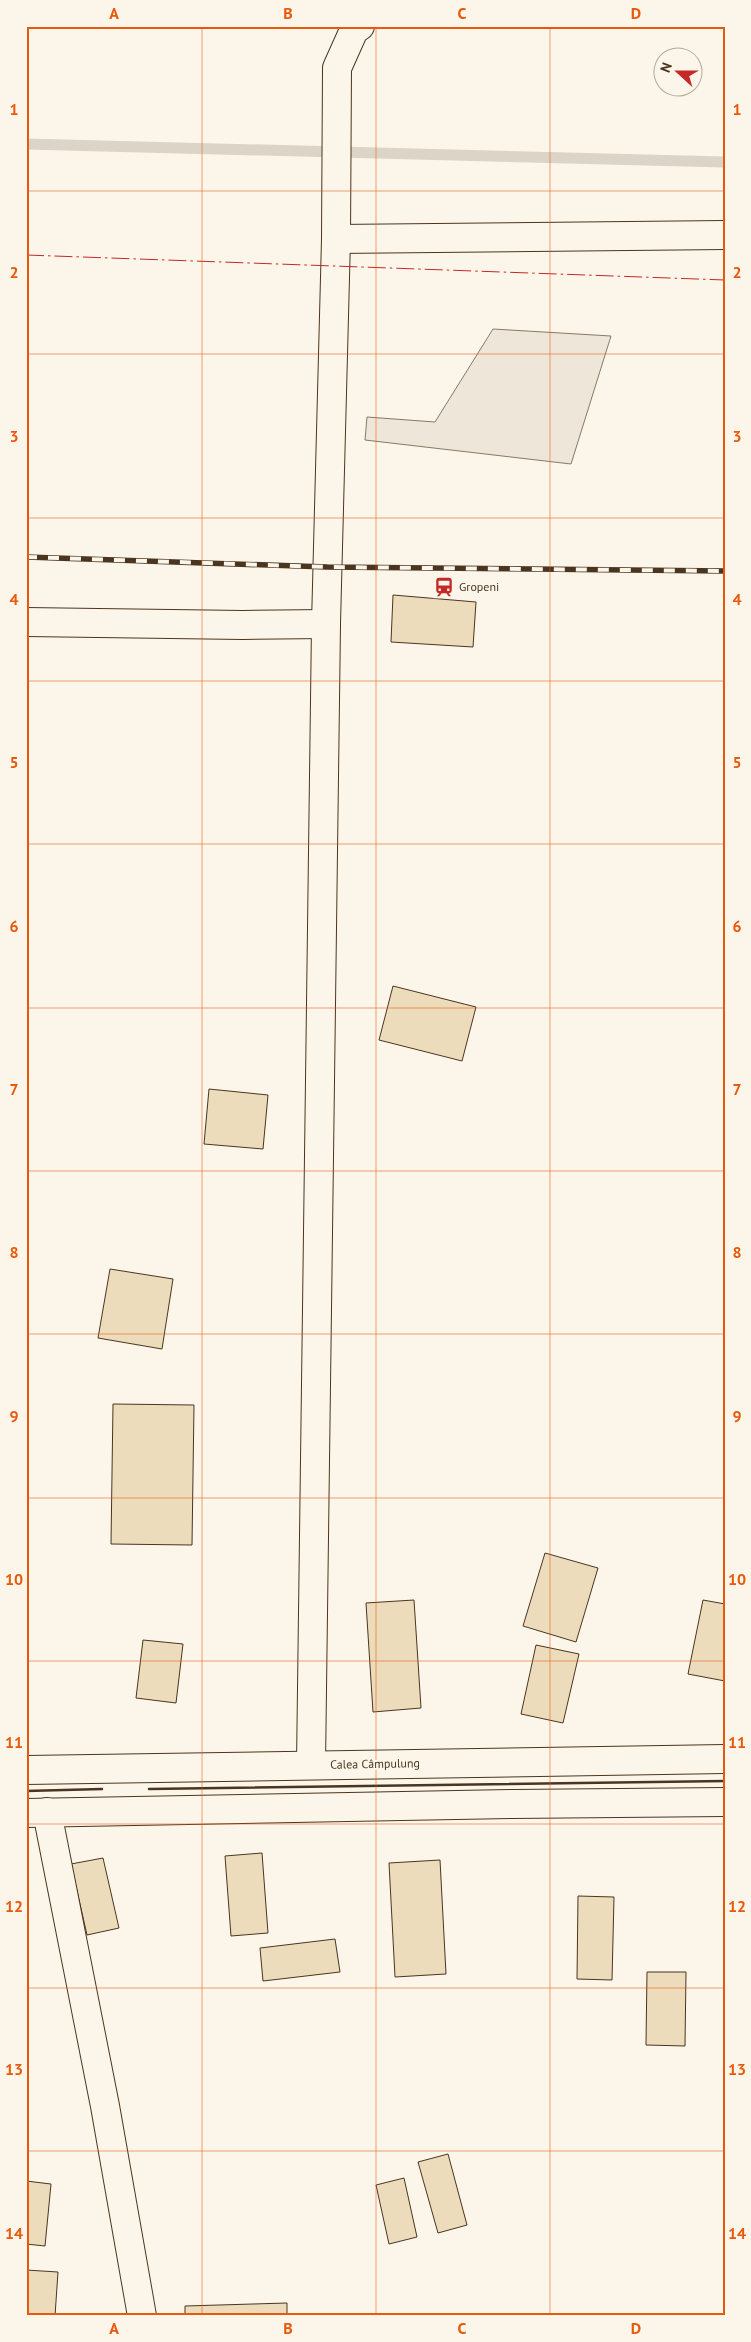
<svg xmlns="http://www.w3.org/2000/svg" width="751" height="2342" font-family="'PT Sans',sans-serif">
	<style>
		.green { fill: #ede6d9; stroke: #887966 }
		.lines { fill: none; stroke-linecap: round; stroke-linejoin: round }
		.stream { stroke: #dcd4c6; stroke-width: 11 }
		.building { fill: #ecdcbc; stroke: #4a3520 }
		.street-casing { stroke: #4a3520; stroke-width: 30 }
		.secondary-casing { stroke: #4a3520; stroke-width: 30 }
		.highway-casing { stroke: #4a3520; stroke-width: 30 }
		.street { stroke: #fbf6e9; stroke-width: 28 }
		.secondary { stroke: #fbf6e9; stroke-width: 28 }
		.highway { stroke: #fbf6e9; stroke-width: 28 }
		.rail-casing { stroke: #4a3520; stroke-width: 5.5 }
		.rail { stroke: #fbf6e9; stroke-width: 4; stroke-dasharray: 11; stroke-linecap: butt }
		.wall { stroke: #4a3520; stroke-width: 2.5 }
		.power { stroke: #c62828; stroke-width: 1; stroke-dasharray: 18 4 2.5 4; stroke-linecap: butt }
		.grid { fill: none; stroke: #e8590c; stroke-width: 1; stroke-opacity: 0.55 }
		.labels { text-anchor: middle; stroke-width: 4; stroke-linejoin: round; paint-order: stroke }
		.poi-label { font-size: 12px; fill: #4a3520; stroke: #fbf6e9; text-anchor: start }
		.street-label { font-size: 12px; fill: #4a3520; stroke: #fbf6e9 }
		.neatline { fill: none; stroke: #e8590c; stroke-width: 2 }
		.grid-label { font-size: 16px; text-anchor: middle; font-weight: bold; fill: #e8590c }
	</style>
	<rect width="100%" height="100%" fill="#fbf6e9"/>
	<polygon class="green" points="493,329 611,336 571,464 365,440 367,417 435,422"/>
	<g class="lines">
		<polyline class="stream" points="26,144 725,162"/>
	</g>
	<g class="building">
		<polygon points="393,595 476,602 473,647 391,642"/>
		<polygon points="393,986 476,1007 462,1061 379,1040"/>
		<polygon points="209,1089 268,1095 263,1149 204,1144"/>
		<polygon points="110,1269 173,1279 162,1349 98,1338"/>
		<polygon points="113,1404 194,1405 192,1545 111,1544"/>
		<polygon points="545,1553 598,1568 576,1642 523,1626"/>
		<polygon points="414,1600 421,1708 373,1712 366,1603"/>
		<polygon points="703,1600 725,1604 725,1681 688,1674"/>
		<polygon points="143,1640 183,1644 176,1703 136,1698"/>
		<polygon points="536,1645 579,1654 563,1723 521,1714"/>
		<polygon points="262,1853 268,1933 231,1936 225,1856"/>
		<polygon points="103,1858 119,1928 87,1935 71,1864"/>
		<polygon points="440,1860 446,1974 395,1977 389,1863"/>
		<polygon points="578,1896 614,1897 612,1980 577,1979"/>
		<polygon points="335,1939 340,1972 263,1981 260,1948"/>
		<polygon points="647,1972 686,1972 685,2046 646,2045"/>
		<polygon points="448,2154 467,2225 438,2233 418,2162"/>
		<polygon points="404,2178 417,2237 389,2244 376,2185"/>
		<polygon points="26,2181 51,2184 45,2246 26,2244"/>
		<polygon points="26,2270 58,2272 55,2316 26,2316"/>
		<polygon points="287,2303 287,2316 185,2316 185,2306"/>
	</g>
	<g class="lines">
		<defs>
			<g id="street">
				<polyline points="336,239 725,235"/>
				<polyline points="26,622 243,625 326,624"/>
				<polyline points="47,1812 105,2106 142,2316"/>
			</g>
			<polyline id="secondary" points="311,1765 326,624 336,239 337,68 354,30 360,26"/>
			<g id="highway">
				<polyline points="26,1770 725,1759"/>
				<polyline points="26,1813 513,1804 725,1802"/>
			</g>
		</defs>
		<use href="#street" class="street-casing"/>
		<use href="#secondary" class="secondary-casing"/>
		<use href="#highway" class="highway-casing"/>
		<use href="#street" class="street"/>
		<use href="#secondary" class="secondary"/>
		<use href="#highway" class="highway"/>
		<defs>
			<polyline id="rail" points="26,557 327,567 725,571"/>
		</defs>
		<use href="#rail" class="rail-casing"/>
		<use href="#rail" class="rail"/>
		<g class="wall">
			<polyline points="149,1789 725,1781"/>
			<polyline points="26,1791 102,1789"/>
		</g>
		<polyline class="power" points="26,255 725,280"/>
	</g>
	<path class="grid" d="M202,26V2316M376,26V2316M550,26V2316M26,191H725M26,354H725M26,518H725M26,681H725M26,844H725M26,1008H725M26,1171H725M26,1334H725M26,1498H725M26,1661H725M26,1824H725M26,1988H725M26,2151H725"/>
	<defs>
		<symbol id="station-bare" viewBox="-9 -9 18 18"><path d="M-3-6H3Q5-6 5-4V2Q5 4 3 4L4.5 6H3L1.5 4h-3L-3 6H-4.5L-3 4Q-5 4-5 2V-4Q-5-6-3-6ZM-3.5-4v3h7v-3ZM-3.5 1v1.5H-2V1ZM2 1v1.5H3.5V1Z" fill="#c62828" stroke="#fbf6e9" stroke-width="2.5" paint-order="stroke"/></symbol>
	</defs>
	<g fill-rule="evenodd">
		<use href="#station-bare" x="430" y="573" width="28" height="28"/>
	</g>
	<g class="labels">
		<g class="poi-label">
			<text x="459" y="591">Gropeni</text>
		</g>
		<g class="street-label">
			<text transform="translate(375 1764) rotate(-1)" y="4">Calea Câmpulung</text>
		</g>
	</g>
	<rect width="751" height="2342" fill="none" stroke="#fbf6e9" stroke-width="55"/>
	<g transform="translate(678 72) rotate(291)"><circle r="24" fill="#fbf6e9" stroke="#b4a999"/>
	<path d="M0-4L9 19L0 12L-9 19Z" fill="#c62828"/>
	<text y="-8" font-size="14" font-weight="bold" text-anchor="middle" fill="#4a3520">N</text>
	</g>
	<rect x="28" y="28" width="696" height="2286" class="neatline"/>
	<g class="grid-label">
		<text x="114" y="19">A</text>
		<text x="288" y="19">B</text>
		<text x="462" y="19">C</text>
		<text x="636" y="19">D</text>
		<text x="14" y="115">1</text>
		<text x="737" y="115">1</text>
		<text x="14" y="278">2</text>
		<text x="737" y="278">2</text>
		<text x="14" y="442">3</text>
		<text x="737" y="442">3</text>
		<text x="14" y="605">4</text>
		<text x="737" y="605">4</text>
		<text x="14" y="768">5</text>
		<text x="737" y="768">5</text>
		<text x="14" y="932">6</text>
		<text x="737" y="932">6</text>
		<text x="14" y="1095">7</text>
		<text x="737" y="1095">7</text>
		<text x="14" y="1258">8</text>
		<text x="737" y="1258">8</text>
		<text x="14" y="1422">9</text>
		<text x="737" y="1422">9</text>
		<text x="14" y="1585">10</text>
		<text x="737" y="1585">10</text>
		<text x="14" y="1748">11</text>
		<text x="737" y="1748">11</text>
		<text x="14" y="1912">12</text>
		<text x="737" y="1912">12</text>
		<text x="14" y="2075">13</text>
		<text x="737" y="2075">13</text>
		<text x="14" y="2239">14</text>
		<text x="737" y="2239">14</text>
		<text x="114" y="2334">A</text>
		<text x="288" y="2334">B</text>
		<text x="462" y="2334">C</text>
		<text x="636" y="2334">D</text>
	</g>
</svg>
